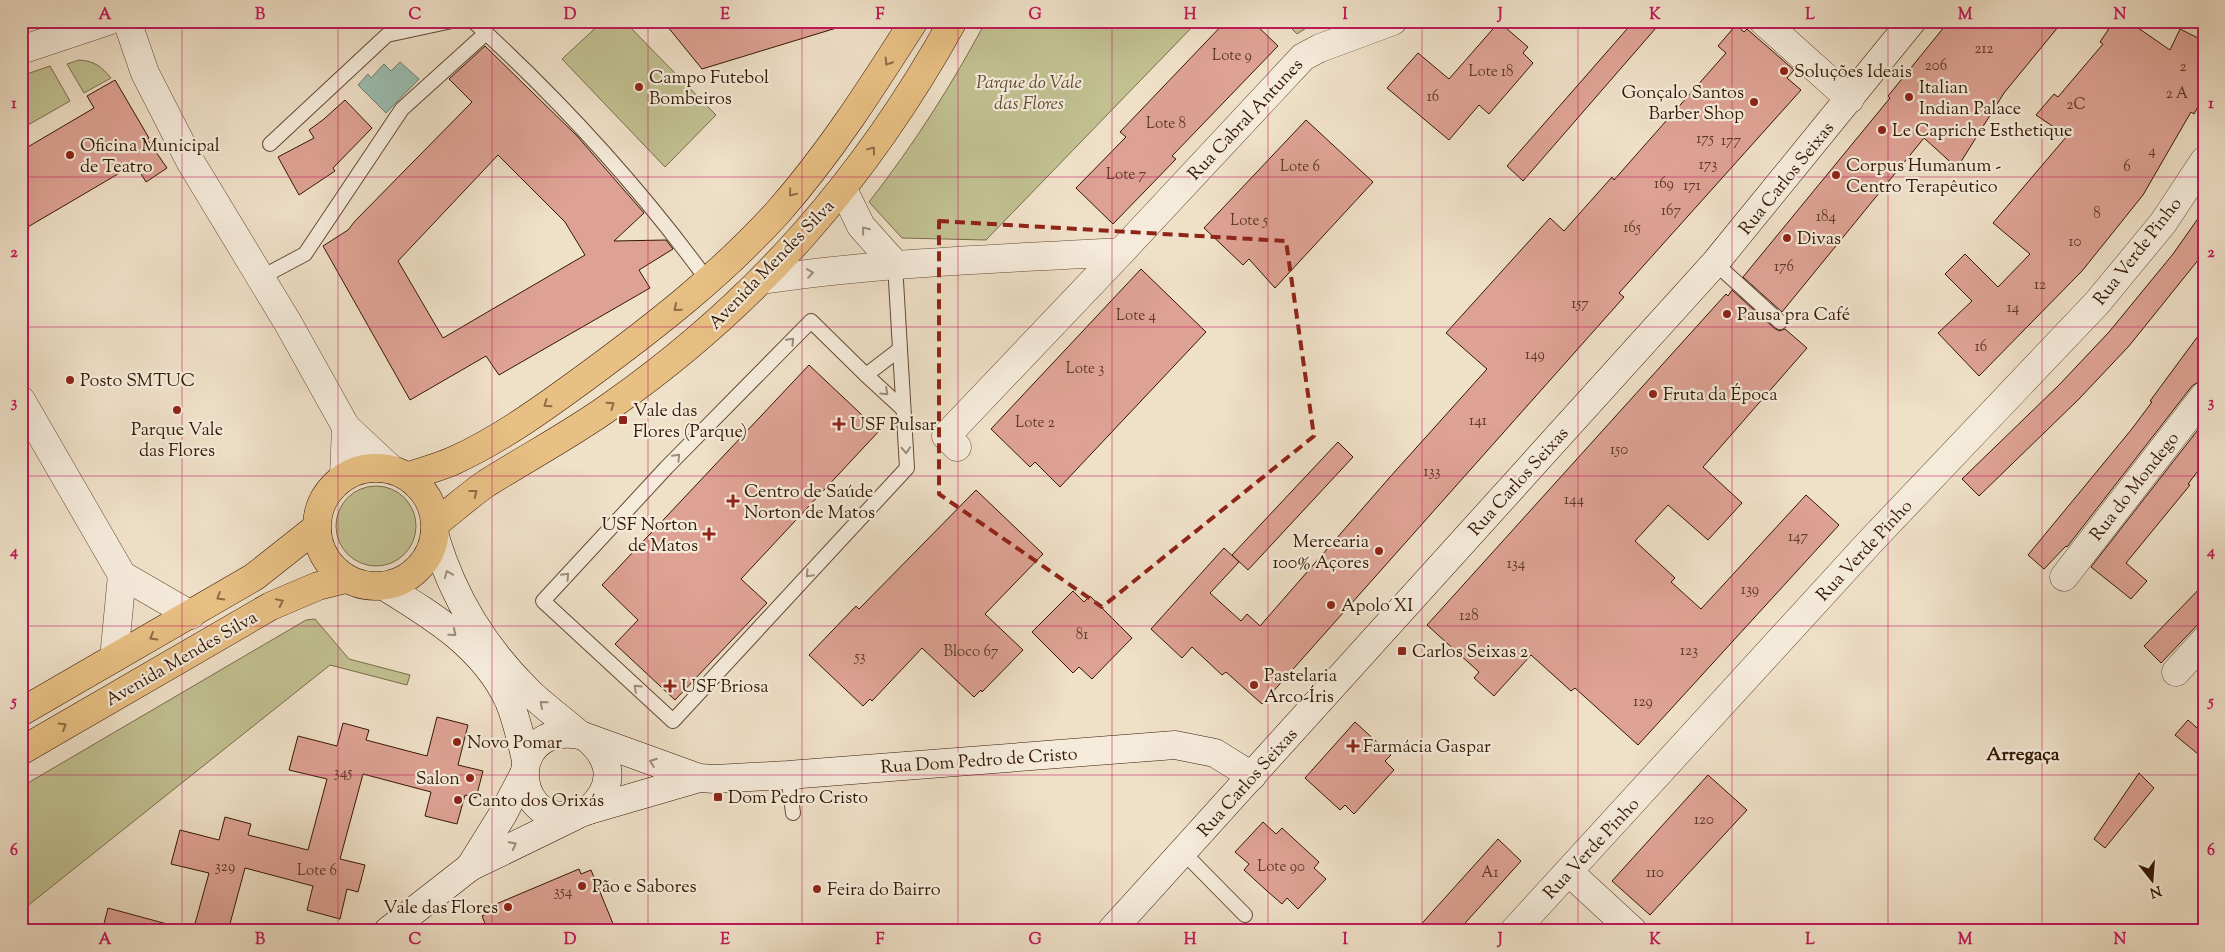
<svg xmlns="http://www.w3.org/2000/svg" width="2225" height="952" font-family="'Sorts Mill Goudy',serif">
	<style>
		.green { fill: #c1c091; stroke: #7a6c4a }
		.water { fill: #9abeb1; stroke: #717c6b }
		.building { fill: #dea294; stroke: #341803; fill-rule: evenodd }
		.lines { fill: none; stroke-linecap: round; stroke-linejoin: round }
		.lane-casing { stroke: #634a34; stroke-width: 16 }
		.street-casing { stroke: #634a34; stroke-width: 29 }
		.secondary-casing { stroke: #341803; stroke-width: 29 }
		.primary-casing { stroke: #341803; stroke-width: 29 }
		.lane { stroke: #f5ebdb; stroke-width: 14 }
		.street { stroke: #f5ebdb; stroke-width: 28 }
		.secondary { stroke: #f5ebdb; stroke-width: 28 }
		.primary { stroke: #e8c084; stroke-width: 28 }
		.oneway { stroke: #8e6c44 }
		.oneway2 { stroke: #9e8c7a }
		.marked { fill: none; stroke: #8f2418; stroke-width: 4; stroke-dasharray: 10 6; stroke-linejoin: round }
		.grid { fill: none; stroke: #c2185b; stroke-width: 1; stroke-opacity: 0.55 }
		.poi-dot { fill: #8f2418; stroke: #f5ebdb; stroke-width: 2 }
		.labels { text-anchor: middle; stroke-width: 4.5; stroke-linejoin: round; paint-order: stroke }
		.number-label { font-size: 15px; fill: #5e3a27 }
		.poi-label { font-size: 18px; fill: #341803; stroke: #f5ebdb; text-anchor: start }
		.park-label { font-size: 18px; font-style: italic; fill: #5e4a2e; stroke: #f5ebdb }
		.street-label { font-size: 18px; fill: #341803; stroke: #f5ebdb }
		.neighbourhood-label { font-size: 19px; font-weight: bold; fill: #341803; stroke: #f5ebdb }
		.neatline { fill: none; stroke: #c2185b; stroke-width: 2 }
		.grid-label { font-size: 16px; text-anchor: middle; font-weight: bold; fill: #c2185b }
	</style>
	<rect width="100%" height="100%" fill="#efe0c8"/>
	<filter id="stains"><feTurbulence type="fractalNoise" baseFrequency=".004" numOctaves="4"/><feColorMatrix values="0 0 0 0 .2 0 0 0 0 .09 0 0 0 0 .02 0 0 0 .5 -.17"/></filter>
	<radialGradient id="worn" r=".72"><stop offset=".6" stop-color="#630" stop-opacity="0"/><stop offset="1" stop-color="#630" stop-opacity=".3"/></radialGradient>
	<g class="green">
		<polygon points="603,21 624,21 716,115 665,167 562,59"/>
		<path d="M986,21H1198L986,240L902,238L869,202C915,143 951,86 986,21Z"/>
		<polygon points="1284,21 1317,21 1297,34"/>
		<path d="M79,60C94,61 101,66 111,78L84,93L67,64Z"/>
		<polygon points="50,66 70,101 21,129 21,76"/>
		<circle cx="376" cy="526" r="40"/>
		<polygon points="315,619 349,659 410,675 407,685 330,665 21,911 21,787 306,620"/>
	</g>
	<polygon class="water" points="400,62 419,79 386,113 358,85 368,74 371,78 384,64 391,71"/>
	<g class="building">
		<polygon points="663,21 842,21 843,26 702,69"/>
		<polygon points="1226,21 1252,21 1278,46 1172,156 1176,159 1113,224 1076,188 1126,137 1120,132"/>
		<polygon points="1634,21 1662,21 1523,181 1507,166"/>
		<polygon points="1949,21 2063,21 2004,93 1957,168 1924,138 1782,312 1743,277 1890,98 1888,96"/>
		<polygon points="2114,21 2128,21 2170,50 2180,29 2204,41 2204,95 2194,114 2191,112 2143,195 2082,271 1979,376 1938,333 1972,301 1945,274 1965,254 1998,287 2030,254 1993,223 2067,136 2036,115 2054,94 2058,97 2103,44 2100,42"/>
		<polygon points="1499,22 1528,47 1523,53 1533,63 1489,114 1479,105 1449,140 1387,88 1418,53 1449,79"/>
		<polygon points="1736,25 1744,32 1747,29 1794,70 1787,78 1801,90 1619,293 1624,297 1262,704 1226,672 1222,675 1192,647 1182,658 1151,629 1224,548 1239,562 1210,593 1241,621 1247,614 1260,626 1390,477 1487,369 1446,333 1550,218 1564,231 1612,177 1614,180 1726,53 1718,46"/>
		<path d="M485,46L577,136L644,213L614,241L666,240L673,249L639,270L650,288L499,375L486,356L410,400L323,246L348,230L355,221L472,102L449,79ZM498,155L565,222L585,255L443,338L398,261Z"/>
		<polygon points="115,80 149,138 147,139 167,168 146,182 135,164 21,231 21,151 94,108 87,96"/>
		<polygon points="345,100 372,128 333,168 335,171 299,195 278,157 314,138 309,130 324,119"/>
		<polygon points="1306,120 1373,182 1275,288 1249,259 1243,265 1204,228"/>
		<polygon points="2204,210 2204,252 2199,259 2129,346 2079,399 1979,496 1962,479 2059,385 2109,332 2173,254"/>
		<polygon points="1141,269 1206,332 1060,487 1035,462 1030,467 991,429"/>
		<polygon points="1732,290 1774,328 1779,331 1785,329 1807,348 1703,467 1742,503 1708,540 1668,505 1635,541 1675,578 1671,582 1701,609 1806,495 1839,525 1638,745 1575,688 1571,691 1531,655 1494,696 1474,678 1479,672 1427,625 1726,294 1728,296"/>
		<polygon points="2204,328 2204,381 2198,382 2192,386 2067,547 2066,546 2044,569 2028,555 2131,430 2152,402 2150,401"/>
		<polygon points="809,365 879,431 741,579 767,603 675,700 615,644 638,620 602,585"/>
		<polygon points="2204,422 2204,463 2188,484 2190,485 2126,563 2147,581 2131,599 2091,567"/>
		<polygon points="1338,442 1353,457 1248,570 1232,555"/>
		<polygon points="976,490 1043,554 985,614 1023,650 982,692 981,690 974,697 922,648 872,701 870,699 863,706 809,655 856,606 859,609"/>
		<polygon points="2204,584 2204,618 2161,663 2144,646"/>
		<polygon points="1073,591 1084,602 1090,596 1132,638 1092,679 1079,667 1073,673 1032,632"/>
		<polygon points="437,717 468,725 458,765 483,771 476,798 465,795 457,824 425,816 431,792 363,774 340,859 365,865 358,892 347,889 340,919 307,910 313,886 245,868 228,931 193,931 209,873 171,864 180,830 219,840 225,817 251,824 248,835 308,850 327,779 289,770 298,736 337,746 343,723 369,730 366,740 427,756"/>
		<polygon points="2188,720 2204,734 2204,759 2175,735"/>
		<polygon points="1355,722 1391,755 1385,761 1394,770 1354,814 1345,805 1340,810 1305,778"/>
		<polygon points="2139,773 2154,788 2105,848 2094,839"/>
		<polygon points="1708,775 1747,810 1650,915 1612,881"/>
		<polygon points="1263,822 1276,834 1282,828 1319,862 1314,868 1326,879 1298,909 1287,898 1282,904 1267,891 1244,870 1249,864 1235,852"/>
		<polygon points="1498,839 1521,861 1458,931 1415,931"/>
		<polygon points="579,869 581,874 591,870 616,931 488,931 482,916 491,912 489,907"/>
		<polygon points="108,908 167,924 166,931 102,931"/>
	</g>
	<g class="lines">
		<defs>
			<g id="lane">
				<path d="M473,21C561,101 638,185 708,281"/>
				<polyline points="270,144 387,35 452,21"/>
				<polyline points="1715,263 1780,322"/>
				<polyline points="895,264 907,468 673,721 543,601 666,468 811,321 866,375 900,349"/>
				<polyline points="260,278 305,254 402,109 486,33"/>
				<polyline points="866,375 903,409"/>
				<polyline points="788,775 793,813"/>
				<polyline points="1183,852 1245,915"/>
			</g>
			<g id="street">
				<polyline points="127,21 145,73 190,161 288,323 346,427 391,469"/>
				<polyline points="1763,21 1850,99"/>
				<polyline points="21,50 108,21"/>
				<polyline points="843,189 861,226 895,264"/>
				<path d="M762,280C881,262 1001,259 1121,252"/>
				<polyline points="21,400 122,575 191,615"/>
				<polyline points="957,447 946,436 1121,252 1303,57 1320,48 1393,21"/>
				<polyline points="344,476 346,427"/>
				<polyline points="2064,577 2204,396"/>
				<polyline points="114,658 122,575"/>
				<polyline points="2176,672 2204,641"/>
				<polyline points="1569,872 1633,931"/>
				<polyline points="1514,931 1869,543 2097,303 2163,223 2204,161"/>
			</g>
			<g id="secondary">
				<path d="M435,537C454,599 484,648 530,693C546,708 564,721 580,735"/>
				<path d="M384,586C433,616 484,647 509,701C517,720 521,740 526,760"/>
				<path d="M588,739C614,762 614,787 589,810"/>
				<path d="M699,778L589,810C512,844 499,720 580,735L699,778L715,779L788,775L1175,745L1215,753L1252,776"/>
				<polyline points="470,867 503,814 524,774"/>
				<polyline points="388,931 470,867 575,816"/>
				<polyline points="1111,931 1715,263 1912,21"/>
			</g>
			<g id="primary">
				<circle cx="376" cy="527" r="59"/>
				<path d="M409,476C424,471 440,467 455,460C501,439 545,407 586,377C654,327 721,275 778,212C830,153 872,87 914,21"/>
				<path d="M436,523C453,510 469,495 487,483C528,457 572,434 612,405C758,302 866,178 953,21"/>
				<polyline points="21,712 254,577 316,528"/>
				<polyline points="21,751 271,606 318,586 346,579"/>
			</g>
		</defs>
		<use href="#lane" class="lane-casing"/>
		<use href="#street" class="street-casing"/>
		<use href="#secondary" class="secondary-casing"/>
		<use href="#primary" class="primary-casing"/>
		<use href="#lane" class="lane"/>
		<use href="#street" class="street"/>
		<use href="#secondary" class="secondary"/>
		<use href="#primary" class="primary"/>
	</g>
	<defs><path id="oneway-chevron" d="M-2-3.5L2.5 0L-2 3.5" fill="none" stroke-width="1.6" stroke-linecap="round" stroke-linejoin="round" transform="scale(1.25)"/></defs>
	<g class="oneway">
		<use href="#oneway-chevron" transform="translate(888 62) rotate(123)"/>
		<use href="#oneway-chevron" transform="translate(872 150) rotate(-53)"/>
		<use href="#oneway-chevron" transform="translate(792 193) rotate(129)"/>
		<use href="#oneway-chevron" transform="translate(677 308) rotate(139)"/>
		<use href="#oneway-chevron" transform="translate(547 404) rotate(146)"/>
		<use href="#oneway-chevron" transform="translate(611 405) rotate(-35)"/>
		<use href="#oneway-chevron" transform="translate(474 493) rotate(-38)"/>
		<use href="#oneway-chevron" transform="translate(220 597) rotate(149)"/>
		<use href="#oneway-chevron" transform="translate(280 602) rotate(-26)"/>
		<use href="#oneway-chevron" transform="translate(153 637) rotate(150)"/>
		<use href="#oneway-chevron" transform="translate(63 726) rotate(-30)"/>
	</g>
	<g class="oneway2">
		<use href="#oneway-chevron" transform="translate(865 230) rotate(-129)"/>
		<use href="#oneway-chevron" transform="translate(810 273) rotate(-8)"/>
		<use href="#oneway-chevron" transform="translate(791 341) rotate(-46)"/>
		<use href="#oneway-chevron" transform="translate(885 392) rotate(43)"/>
		<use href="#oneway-chevron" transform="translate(906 450) rotate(87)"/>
		<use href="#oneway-chevron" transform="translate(677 457) rotate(-46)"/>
		<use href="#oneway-chevron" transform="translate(448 574) rotate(-112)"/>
		<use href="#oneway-chevron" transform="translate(809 574) rotate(133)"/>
		<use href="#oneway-chevron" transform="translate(566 576) rotate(-47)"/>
		<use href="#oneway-chevron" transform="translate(453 633) rotate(40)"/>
		<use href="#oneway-chevron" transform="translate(637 688) rotate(-137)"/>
		<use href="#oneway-chevron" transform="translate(543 704) rotate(-140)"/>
		<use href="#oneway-chevron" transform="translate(653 762) rotate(-160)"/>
		<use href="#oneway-chevron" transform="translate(513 845) rotate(-27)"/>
	</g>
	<path class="marked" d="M939,221L1286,241L1314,436L1102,607L939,494Z"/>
	<path class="grid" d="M182,21V931M338,21V931M492,21V931M648,21V931M802,21V931M958,21V931M1112,21V931M1268,21V931M1422,21V931M1578,21V931M1732,21V931M1888,21V931M2042,21V931M21,177H2204M21,327H2204M21,476H2204M21,626H2204M21,775H2204"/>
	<g class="poi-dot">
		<circle cx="1784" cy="71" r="5"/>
		<circle cx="639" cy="87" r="5"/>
		<circle cx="1909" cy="97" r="5"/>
		<circle cx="1754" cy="102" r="5"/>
		<circle cx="1882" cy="130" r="5"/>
		<circle cx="70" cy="155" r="5"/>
		<circle cx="1836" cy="175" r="5"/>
		<circle cx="1787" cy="238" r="5"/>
		<circle cx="1727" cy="314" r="5"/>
		<circle cx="70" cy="380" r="5"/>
		<circle cx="1653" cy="394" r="5"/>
		<circle cx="177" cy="410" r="5"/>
		<rect x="618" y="415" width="10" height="10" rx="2.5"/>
		<path d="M836.5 416.5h5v5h5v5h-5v5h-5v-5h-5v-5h5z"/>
		<path d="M730.5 493.5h5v5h5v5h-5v5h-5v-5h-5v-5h5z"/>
		<path d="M706.5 526.5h5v5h5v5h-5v5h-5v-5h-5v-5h5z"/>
		<circle cx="1379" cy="551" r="5"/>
		<circle cx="1331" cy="605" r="5"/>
		<rect x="1397" y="646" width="10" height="10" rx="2.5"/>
		<circle cx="1254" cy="685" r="5"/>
		<path d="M667.5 678.5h5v5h5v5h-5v5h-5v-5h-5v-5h5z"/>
		<circle cx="457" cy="742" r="5"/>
		<path d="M1350.5 738.5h5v5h5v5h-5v5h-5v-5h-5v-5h5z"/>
		<circle cx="470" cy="778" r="5"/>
		<rect x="713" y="792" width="10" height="10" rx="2.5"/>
		<circle cx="458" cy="800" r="5"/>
		<circle cx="582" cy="886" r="5"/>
		<circle cx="817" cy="889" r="5"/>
		<circle cx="508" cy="907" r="5"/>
	</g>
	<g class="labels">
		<g class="number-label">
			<text x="1984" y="53">212</text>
			<text x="1232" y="60">Lote 9</text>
			<text x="1936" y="70">206</text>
			<text x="2183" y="71">2</text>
			<text x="1491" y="76">Lote 18</text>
			<text x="2177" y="98">2 A</text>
			<text x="1433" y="101">16</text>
			<text x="2076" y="109">2C</text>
			<text x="1166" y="128">Lote 8</text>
			<text x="1705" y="143">175</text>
			<text x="1731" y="145">177</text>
			<text x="2152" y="155">4</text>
			<text x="1708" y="169">173</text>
			<text x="1300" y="171">Lote 6</text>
			<text x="2127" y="171">6</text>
			<text x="1126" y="179">Lote 7</text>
			<text x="1664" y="188">169</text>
			<text x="1692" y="190">171</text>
			<text x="1671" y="215">167</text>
			<text x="2097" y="218">8</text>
			<text x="1826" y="221">184</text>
			<text x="1249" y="225">Lote 5</text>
			<text x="1632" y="232">165</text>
			<text x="2075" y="246">10</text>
			<text x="1784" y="271">176</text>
			<text x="2040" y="289">12</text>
			<text x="1580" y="308">157</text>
			<text x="2013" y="312">14</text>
			<text x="1136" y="320">Lote 4</text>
			<text x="1981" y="351">16</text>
			<text x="1535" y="359">149</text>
			<text x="1085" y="373">Lote 3</text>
			<text x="1478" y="425">141</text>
			<text x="1035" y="427">Lote 2</text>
			<text x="1619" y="454">150</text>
			<text x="1432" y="476">133</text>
			<text x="1574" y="504">144</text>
			<text x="1798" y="541">147</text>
			<text x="1516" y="568">134</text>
			<text x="1750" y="594">139</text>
			<text x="1469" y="620">128</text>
			<text x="1082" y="639">81</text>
			<text x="1689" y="655">123</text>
			<text x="971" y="656">Bloco 67</text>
			<text x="860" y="661">53</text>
			<text x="1643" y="706">129</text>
			<text x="343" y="777">345</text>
			<text x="1704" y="824">120</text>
			<text x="225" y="871">329</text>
			<text x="1281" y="871">Lote 90</text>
			<text x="317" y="875">Lote 6</text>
			<text x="1490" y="877">A1</text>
			<text x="1655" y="877">110</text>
			<text x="563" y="896">354</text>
		</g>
		<g class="poi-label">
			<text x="1794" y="77">Soluções Ideais</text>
			<text x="649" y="83">Campo Futebol<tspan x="649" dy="21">Bombeiros</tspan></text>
			<text x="1919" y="93">Italian<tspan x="1919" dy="21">Indian Palace</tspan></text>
			<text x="1744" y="98" text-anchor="end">Gonçalo Santos<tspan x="1744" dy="21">Barber Shop</tspan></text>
			<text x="1892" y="136">Le Capriche Esthetique</text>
			<text x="80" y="151">Oficina Municipal<tspan x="80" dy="21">de Teatro</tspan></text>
			<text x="1846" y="171">Corpus Humanum -<tspan x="1846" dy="21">Centro Terapêutico</tspan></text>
			<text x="1797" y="244">Divas</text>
			<text x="1737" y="320">Pausa pra Café</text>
			<text x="80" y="386">Posto SMTUC</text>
			<text x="1663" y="400">Fruta da Época</text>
			<text x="633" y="416">Vale das<tspan x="633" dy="21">Flores (Parque)</tspan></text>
			<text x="850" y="430">USF Pulsar</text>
			<text x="177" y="435" text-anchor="middle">Parque Vale<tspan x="177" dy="21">das Flores</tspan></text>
			<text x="744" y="497">Centro de Saúde<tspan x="744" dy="21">Norton de Matos</tspan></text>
			<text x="698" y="530" text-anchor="end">USF Norton<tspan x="698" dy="21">de Matos</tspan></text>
			<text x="1369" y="547" text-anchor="end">Mercearia<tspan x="1369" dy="21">100% Açores</tspan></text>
			<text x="1341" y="611">Apolo XI</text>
			<text x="1412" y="657">Carlos Seixas 2</text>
			<text x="1264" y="681">Pastelaria<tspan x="1264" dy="21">Arco-Íris</tspan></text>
			<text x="681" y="692">USF Briosa</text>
			<text x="467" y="748">Novo Pomar</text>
			<text x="1363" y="752">Farmácia Gaspar</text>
			<text x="460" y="784" text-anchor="end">Salon</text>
			<text x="728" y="803">Dom Pedro Cristo</text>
			<text x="468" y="806">Canto dos Orixás</text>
			<text x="592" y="892">Pão e Sabores</text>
			<text x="827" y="895">Feira do Bairro</text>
			<text x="498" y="913" text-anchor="end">Vale das Flores</text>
		</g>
		<g class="park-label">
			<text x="1029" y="88">Parque do Vale<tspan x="1029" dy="21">das Flores</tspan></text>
		</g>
		<g class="street-label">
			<text transform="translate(1245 119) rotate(-47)" y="6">Rua Cabral Antunes</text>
			<text transform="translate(1786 178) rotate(-51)" y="6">Rua Carlos Seixas</text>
			<text transform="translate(2137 251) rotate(-52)" y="6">Rua Verde Pinho</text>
			<text transform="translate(771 264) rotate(-46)" y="6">Avenida Mendes Silva</text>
			<text transform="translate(1518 481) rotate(-48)" y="6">Rua Carlos Seixas</text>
			<text transform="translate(2134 486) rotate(-52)" y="6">Rua do Mondego</text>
			<text transform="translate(1864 550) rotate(-47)" y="6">Rua Verde Pinho</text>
			<text transform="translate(181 658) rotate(-30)" y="6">Avenida Mendes Silva</text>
			<text transform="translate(979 760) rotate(-4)" y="6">Rua Dom Pedro de Cristo</text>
			<text transform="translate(1247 782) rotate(-48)" y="6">Rua Carlos Seixas</text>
			<text transform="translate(1591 848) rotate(-47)" y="6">Rua Verde Pinho</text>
		</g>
		<g class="neighbourhood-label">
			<text x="2023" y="760">Arregaça</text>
		</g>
	</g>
	<rect width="2225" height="952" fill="none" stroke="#efe0c8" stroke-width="55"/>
	<g transform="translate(2152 880) rotate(163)" stroke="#f5ebdb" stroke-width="4" paint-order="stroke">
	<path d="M0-4L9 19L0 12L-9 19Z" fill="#341803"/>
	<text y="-8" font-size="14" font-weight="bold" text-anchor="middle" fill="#341803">N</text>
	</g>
	<rect x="28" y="28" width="2170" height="896" class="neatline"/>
	<g class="grid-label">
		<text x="105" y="19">A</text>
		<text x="260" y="19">B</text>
		<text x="415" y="19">C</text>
		<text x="570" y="19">D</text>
		<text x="725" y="19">E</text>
		<text x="880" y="19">F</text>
		<text x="1035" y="19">G</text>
		<text x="1190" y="19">H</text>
		<text x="1345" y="19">I</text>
		<text x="1500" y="19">J</text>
		<text x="1655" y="19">K</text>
		<text x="1810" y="19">L</text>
		<text x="1965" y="19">M</text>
		<text x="2120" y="19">N</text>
		<text x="14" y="108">1</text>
		<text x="2211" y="108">1</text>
		<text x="14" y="257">2</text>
		<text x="2211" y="257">2</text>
		<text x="14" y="407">3</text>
		<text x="2211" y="407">3</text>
		<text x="14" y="556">4</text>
		<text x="2211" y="556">4</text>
		<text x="14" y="706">5</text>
		<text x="2211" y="706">5</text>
		<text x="14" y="855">6</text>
		<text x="2211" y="855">6</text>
		<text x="105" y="944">A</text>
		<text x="260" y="944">B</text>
		<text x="415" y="944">C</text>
		<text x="570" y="944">D</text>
		<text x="725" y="944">E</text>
		<text x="880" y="944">F</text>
		<text x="1035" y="944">G</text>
		<text x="1190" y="944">H</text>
		<text x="1345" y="944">I</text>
		<text x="1500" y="944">J</text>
		<text x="1655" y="944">K</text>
		<text x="1810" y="944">L</text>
		<text x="1965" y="944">M</text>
		<text x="2120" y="944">N</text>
	</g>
	<rect width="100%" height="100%" filter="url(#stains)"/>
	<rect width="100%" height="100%" fill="url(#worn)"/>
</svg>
